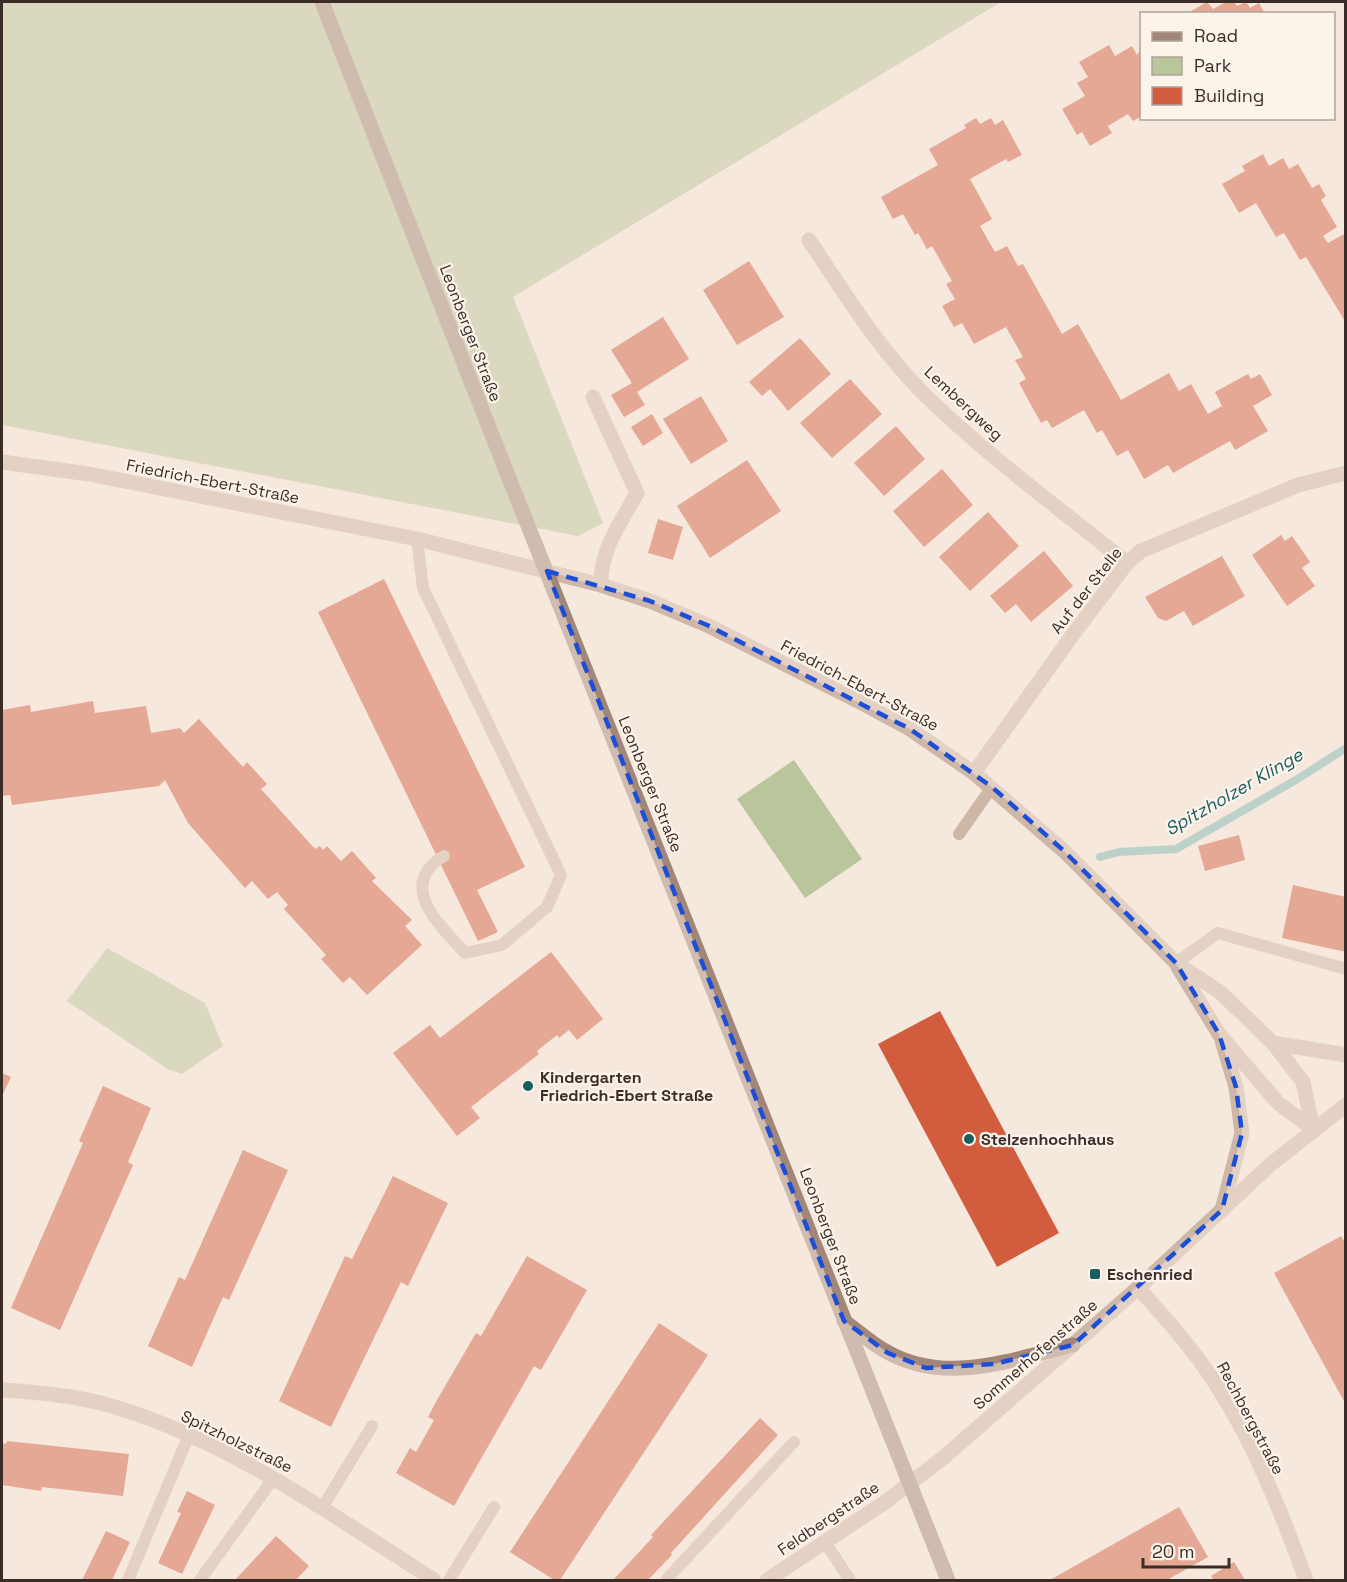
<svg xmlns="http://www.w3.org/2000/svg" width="1347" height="1582" font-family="'Space Grotesk',sans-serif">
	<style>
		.green { fill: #b9c69b }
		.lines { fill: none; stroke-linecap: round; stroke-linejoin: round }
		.stream { stroke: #79b5b5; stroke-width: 8 }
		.building { fill: #d15c3e }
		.service { stroke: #ceb7a7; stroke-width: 12 }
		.minor { stroke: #ceb7a7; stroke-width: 15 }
		.secondary { stroke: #a28678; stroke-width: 15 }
		.secondary-bridge { stroke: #a28678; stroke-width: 15 }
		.marked { fill: none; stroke: #1d4ed8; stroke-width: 4.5; stroke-dasharray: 12 8; stroke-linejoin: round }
		.poi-dot { fill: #195e60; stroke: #fcf3ea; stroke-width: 2 }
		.labels { text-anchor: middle; stroke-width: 4.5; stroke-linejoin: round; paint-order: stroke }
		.street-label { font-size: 16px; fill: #3a2d28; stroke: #fcf3ea }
		.poi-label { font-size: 16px; font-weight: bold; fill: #3a2d28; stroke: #fcf3ea; text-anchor: start }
		.water-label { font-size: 18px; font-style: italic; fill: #195e60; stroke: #fcf3ea }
	</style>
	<rect width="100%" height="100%" fill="#f5e8dd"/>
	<g class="green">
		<polygon points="2,2 1001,2 513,297 603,523 578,536 2,425"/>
		<polygon points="794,760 862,859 805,898 737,799"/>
		<polygon points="107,948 205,1003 223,1046 182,1074 168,1069 67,1001"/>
	</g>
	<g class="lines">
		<polyline class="stream" points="1100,857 1119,852 1176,849 1296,780 1346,748"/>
	</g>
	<g class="building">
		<polygon points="1207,2 1213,9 1226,2 1234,2 1237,6 1246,2 1250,8 1259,3 1265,14 1186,14"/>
		<polygon points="1109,45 1115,56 1132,46 1137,55 1142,47 1142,116 1133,121 1128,114 1108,126 1112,133 1090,146 1082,132 1077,135 1062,109 1085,96 1077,83 1088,77 1079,62"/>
		<polygon points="976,118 980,124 991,118 995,125 1003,120 1022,155 1008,162 1006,159 970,179 992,219 980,226 995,252 1007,246 1018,266 1023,264 1062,334 1078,324 1121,400 1169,373 1179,391 1191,384 1208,414 1222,406 1215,392 1248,374 1251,379 1260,374 1272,395 1253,406 1268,431 1235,450 1230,441 1173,473 1168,465 1144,479 1128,450 1117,456 1102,430 1097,433 1084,410 1052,428 1047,420 1041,423 1019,383 1026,379 1015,360 1023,357 1006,327 974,344 962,323 954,327 942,306 955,299 946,284 952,281 932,246 927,249 918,233 915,235 903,214 893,219 881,197 938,165 929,149 966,128 964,125"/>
		<polygon points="1263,154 1269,166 1283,158 1289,169 1298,164 1312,188 1319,184 1326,196 1321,200 1337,227 1323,236 1328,243 1346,233 1346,323 1306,257 1300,260 1284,233 1276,237 1256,203 1239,213 1222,184 1245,171 1242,166"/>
		<polygon points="749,261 784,317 737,345 703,290"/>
		<polygon points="663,317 689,359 637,392 645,405 624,417 611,395 632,383 611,350"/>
		<polygon points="800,338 831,374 788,411 770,389 762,396 749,382"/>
		<polygon points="850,379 882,414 832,458 800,423"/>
		<polygon points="701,396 728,441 691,464 663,419"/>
		<polygon points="652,414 663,433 643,446 631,427"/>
		<polygon points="896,426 925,459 884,496 854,463"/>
		<polygon points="747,460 781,511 710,558 677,506"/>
		<polygon points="942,469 973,505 924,547 893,511"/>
		<polygon points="988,512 1019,546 970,591 939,557"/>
		<polygon points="658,519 683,527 673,560 648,553"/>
		<polygon points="1281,535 1285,541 1292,536 1310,562 1302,568 1315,586 1287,606 1252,555"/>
		<polygon points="1044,551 1073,586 1031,622 1016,604 1005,613 990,596"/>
		<polygon points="1222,556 1245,596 1193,626 1184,611 1166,621 1158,618 1145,597"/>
		<polygon points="384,579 525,867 477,890 498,932 478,941 318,612"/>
		<polygon points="93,701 95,713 146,706 151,733 180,728 184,733 199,719 243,767 247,762 267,784 261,789 315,849 320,846 323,850 327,846 341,861 352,851 376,878 372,881 412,920 405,926 422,945 367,995 350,977 343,983 321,959 326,955 284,909 288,905 277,892 268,899 252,881 245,888 188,823 165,780 159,786 12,805 10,795 2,796 2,710 30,705 31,712"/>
		<polygon points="1239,835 1245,860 1205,871 1198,846"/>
		<polygon points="1293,885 1346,897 1346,952 1282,938"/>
		<polygon points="551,952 603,1019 577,1040 569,1030 559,1038 557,1035 537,1051 539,1054 471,1107 480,1118 457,1136 393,1053 430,1025 440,1038"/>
		<polygon points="940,1011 1059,1233 997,1267 878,1044"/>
		<polygon points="2,1073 11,1077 2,1096"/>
		<polygon points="103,1086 151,1108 128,1162 133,1165 60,1330 11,1308 83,1143 79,1141"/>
		<polygon points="243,1150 288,1170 229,1300 223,1297 192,1367 148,1346 179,1277 185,1280"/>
		<polygon points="393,1176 448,1203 408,1286 401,1282 331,1427 279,1401 345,1256 352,1259"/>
		<polygon points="1341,1236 1346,1244 1346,1405 1274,1273"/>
		<polygon points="527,1256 587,1290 541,1370 534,1366 454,1506 396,1473 410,1448 416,1452 434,1420 428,1417 437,1400 476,1333 481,1336"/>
		<polygon points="659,1323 708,1355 560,1580 554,1580 510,1552"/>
		<polygon points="760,1418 778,1435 671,1553 672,1555 648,1580 613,1580 653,1537 651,1535"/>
		<polygon points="7,1441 129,1454 123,1496 42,1487 41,1491 2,1485 2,1443 6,1444"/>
		<polygon points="187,1491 215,1505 182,1574 158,1563 181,1513 177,1512"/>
		<polygon points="1179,1507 1208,1557 1167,1580 1050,1580"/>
		<polygon points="106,1531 130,1542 112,1580 82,1580"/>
		<polygon points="276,1536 309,1566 296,1580 235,1580"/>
		<polygon points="1234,1562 1245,1580 1214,1580 1211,1576"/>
	</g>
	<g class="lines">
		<g class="service">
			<path d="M417,539L423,588L561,875L547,907L502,945L465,953C441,926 395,886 444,856"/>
			<polyline points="959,834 992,787"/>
			<polyline points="1176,963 1218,933 1346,969"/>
			<polyline points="322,1508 372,1426"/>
			<polyline points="825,1542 850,1580"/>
			<polyline points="128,1580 189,1435"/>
			<polyline points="200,1580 273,1479"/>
			<polyline points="449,1580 494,1507"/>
			<polyline points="666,1580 794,1442"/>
		</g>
		<g class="minor">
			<path d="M809,240C845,294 880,351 927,397C989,457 1060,509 1127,563"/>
			<path d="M593,397L637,493C621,522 600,550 601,585"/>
			<polyline points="2,462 89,474 417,539 601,585 650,601 707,625 858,701 910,729 974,773 1064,851 1176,963 1220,992 1273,1043 1303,1082 1313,1129"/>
			<polyline points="974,773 1074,633 1127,563 1141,551 1298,485 1346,473"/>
			<polyline points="1178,967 1219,1034 1278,1103 1313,1129"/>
			<polyline points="1222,1041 1236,1087 1242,1133 1222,1210"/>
			<polyline points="1273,1043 1346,1055"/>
			<path d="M1138,1288C1164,1316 1190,1345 1211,1377C1252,1438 1281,1511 1306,1580"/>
			<path d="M2,1390C34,1392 69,1395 101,1403C223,1436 329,1513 434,1580"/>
			<polyline points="767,1580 884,1503 943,1458 1138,1288 1271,1164 1346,1105"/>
		</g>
		<g class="secondary">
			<polyline points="322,2 505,468"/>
			<polyline points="594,691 948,1580"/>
			<path d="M844,1321C858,1331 873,1345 889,1353C948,1385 1013,1359 1073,1345"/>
		</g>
		<polyline class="secondary-bridge" points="505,468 594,691"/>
	</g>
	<path d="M0 0H1347V1582H0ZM547,571L650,601L707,625L910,729L992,787L1064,851L1176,963L1219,1034L1236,1087L1242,1133L1222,1210L1073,1345L994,1364L926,1368L888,1353L844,1321Z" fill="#f5e8dd" fill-opacity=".55" fill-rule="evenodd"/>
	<path class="marked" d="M547,571L650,601L707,625L910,729L992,787L1064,851L1176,963L1219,1034L1236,1087L1242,1133L1222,1210L1073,1345L994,1364L926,1368L888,1353L844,1321Z"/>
	<g class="poi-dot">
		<circle cx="528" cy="1086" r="6"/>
		<circle cx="969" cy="1139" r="6"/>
		<rect x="1089" y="1268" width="12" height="12" rx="3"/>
	</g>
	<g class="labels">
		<g class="street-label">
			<text transform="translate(471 333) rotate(69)" y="6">Leonberger Straße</text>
			<text transform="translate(964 403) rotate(43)" y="6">Lembergweg</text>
			<text transform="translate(213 481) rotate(11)" y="6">Friedrich-Ebert-Straße</text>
			<text transform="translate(1086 590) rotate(-52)" y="6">Auf der Stelle</text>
			<text transform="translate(860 685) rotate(28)" y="6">Friedrich-Ebert-Straße</text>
			<text transform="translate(651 784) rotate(68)" y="6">Leonberger Straße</text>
			<text transform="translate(831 1236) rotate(69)" y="6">Leonberger Straße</text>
			<text transform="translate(1035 1354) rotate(-41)" y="6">Sommerhofenstraße</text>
			<text transform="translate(1251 1418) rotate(62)" y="6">Rechbergstraße</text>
			<text transform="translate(237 1441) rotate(26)" y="6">Spitzholzstraße</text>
			<text transform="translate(828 1518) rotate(-34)" y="6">Feldbergstraße</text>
		</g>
		<g class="poi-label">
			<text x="540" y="1083">Kindergarten<tspan x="540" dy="18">Friedrich-Ebert Straße</tspan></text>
			<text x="981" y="1145">Stelzenhochhaus</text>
			<text x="1107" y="1280">Eschenried</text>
		</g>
		<g class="water-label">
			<text transform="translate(1234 792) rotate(-30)" y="6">Spitzholzer Klinge</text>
		</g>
	</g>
	<rect width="1347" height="1582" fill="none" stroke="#3a2d28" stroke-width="6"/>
	<rect x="1140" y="12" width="195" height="108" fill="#fcf3ea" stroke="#aea49c" stroke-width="1.5"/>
	<rect x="1152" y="32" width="30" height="9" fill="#a28678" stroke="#aea49c" stroke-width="1.5"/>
	<text x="1194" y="42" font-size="18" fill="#3a2d28">Road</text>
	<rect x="1152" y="57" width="30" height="18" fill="#b9c69b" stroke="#aea49c" stroke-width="1.5"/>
	<text x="1194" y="72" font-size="18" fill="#3a2d28">Park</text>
	<rect x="1152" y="87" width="30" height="18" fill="#d15c3e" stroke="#aea49c" stroke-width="1.5"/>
	<text x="1194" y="102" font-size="18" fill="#3a2d28">Building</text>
	<path d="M1143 1558v9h86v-9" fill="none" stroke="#3a2d28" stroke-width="3"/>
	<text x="1152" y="1558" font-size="18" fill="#3a2d28" stroke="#fcf3ea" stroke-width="4.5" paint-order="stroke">20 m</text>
</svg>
